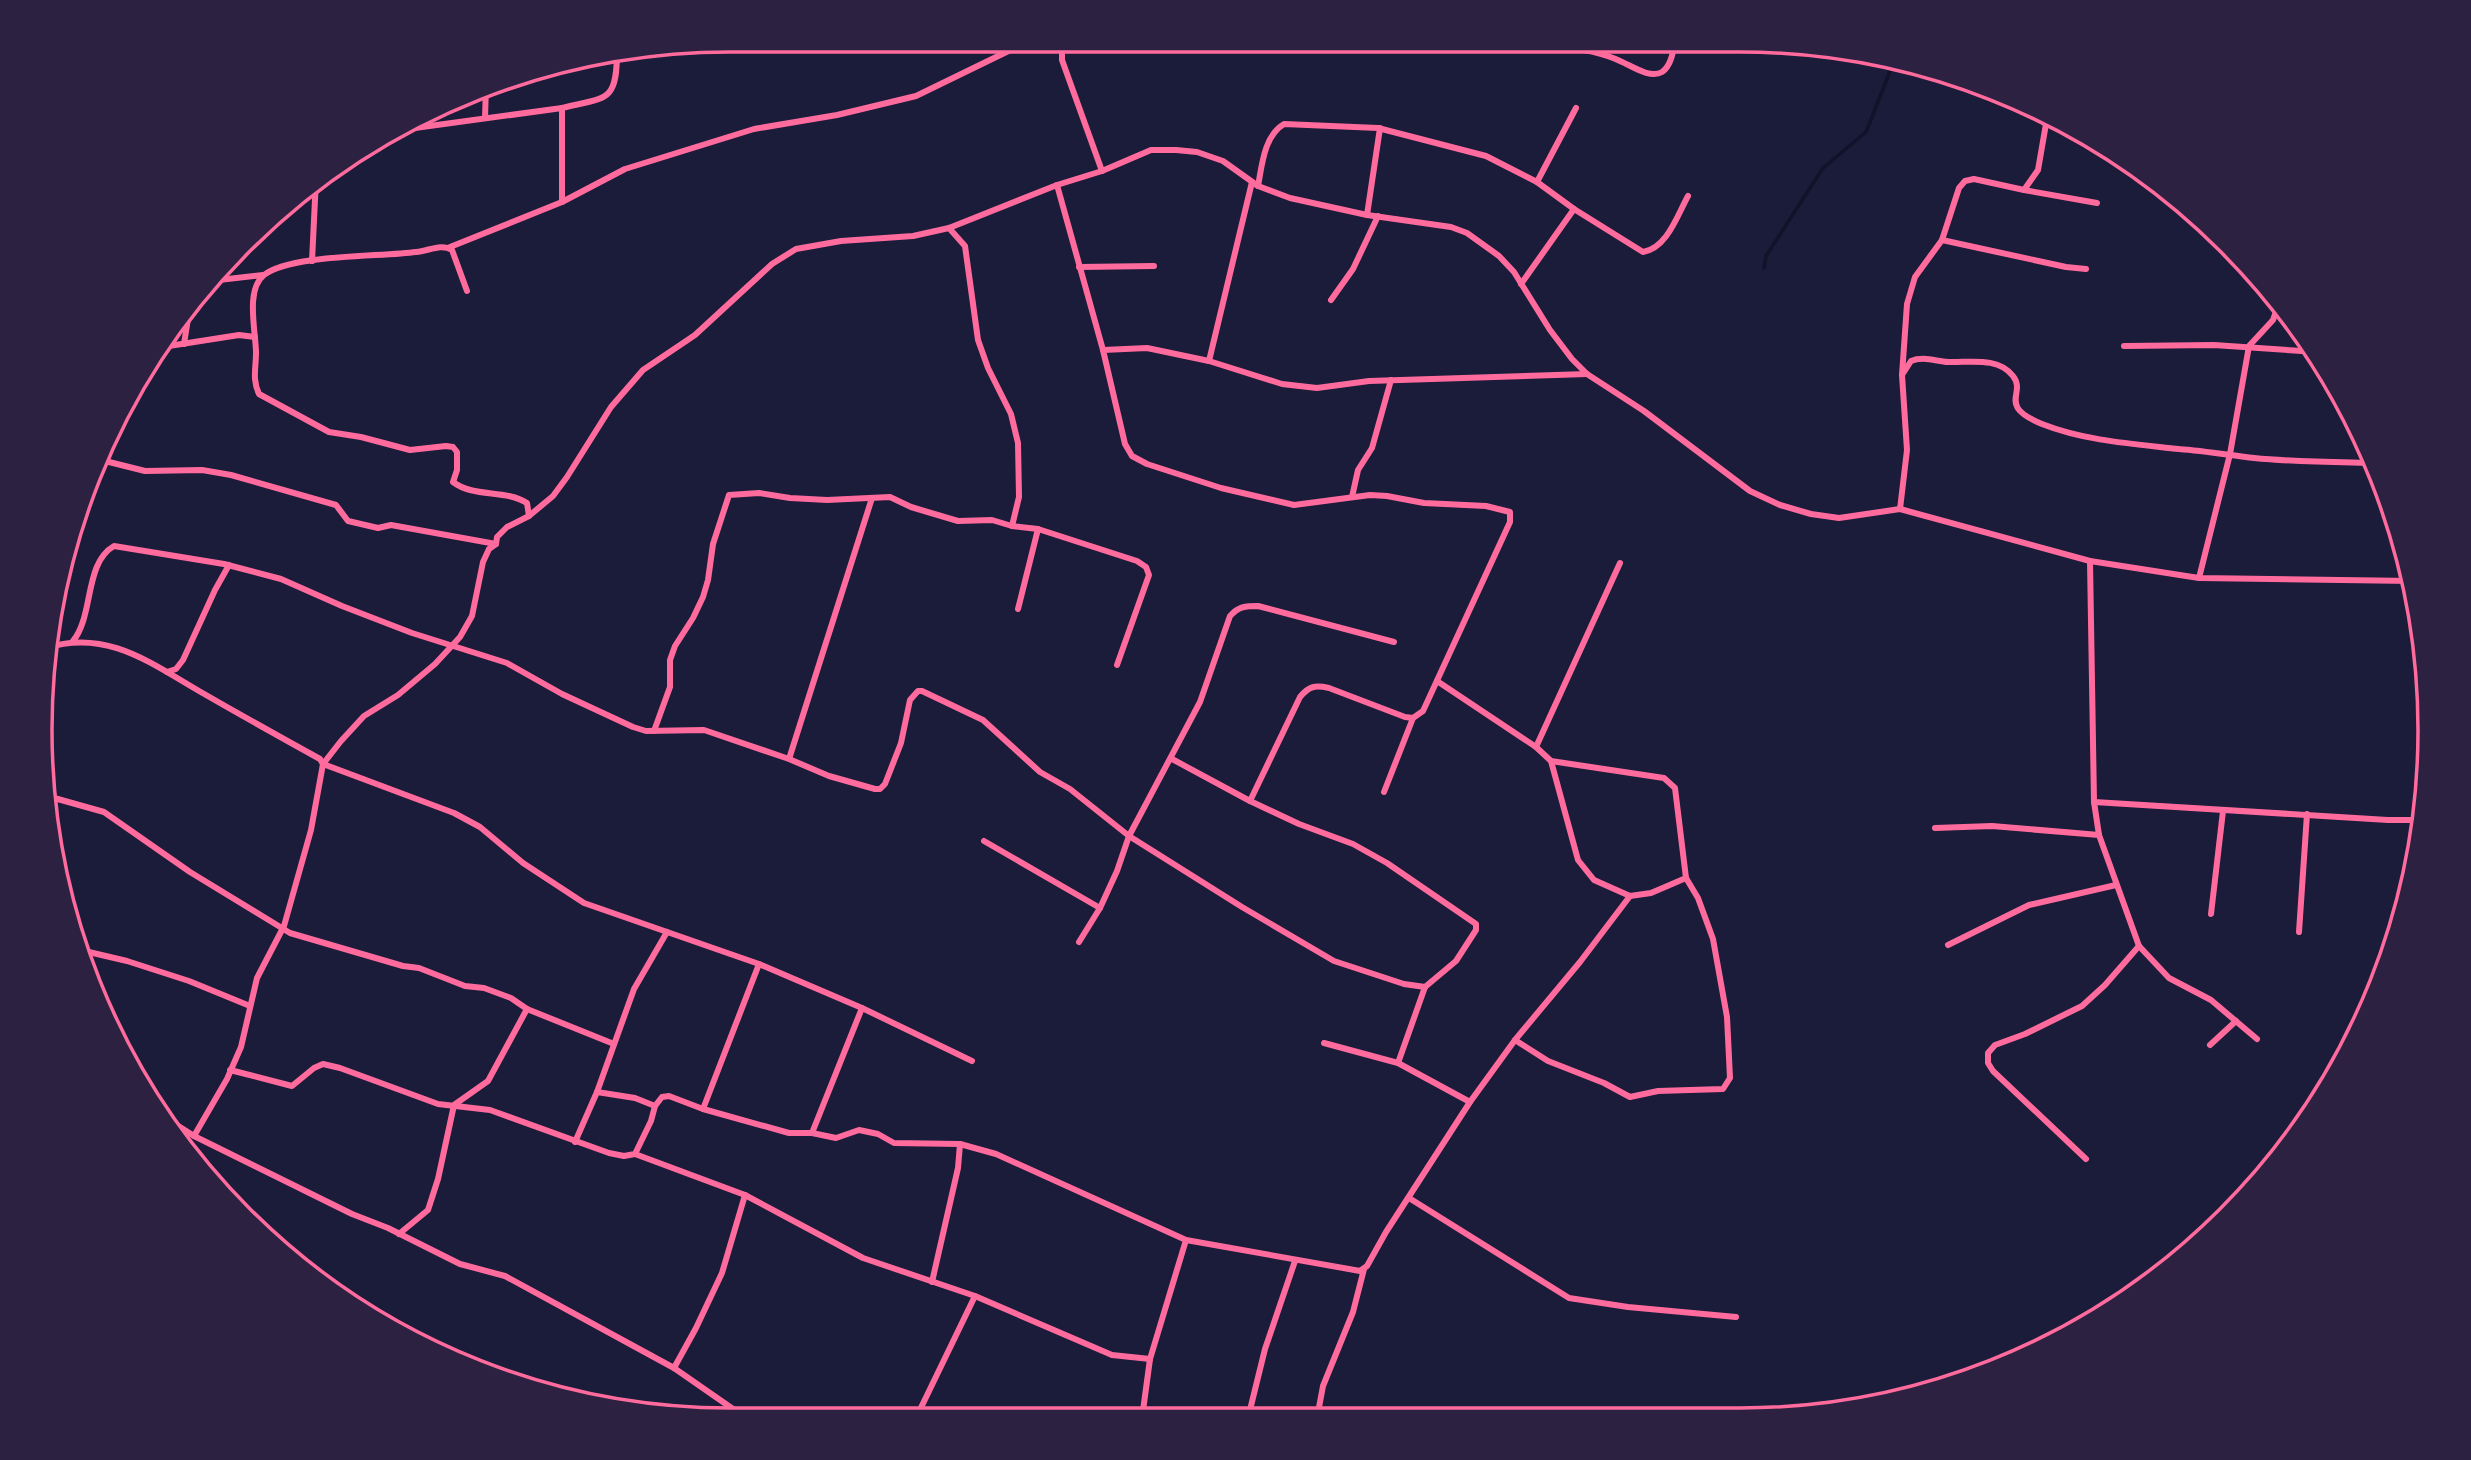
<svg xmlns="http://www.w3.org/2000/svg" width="2471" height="1460" font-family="Ubuntu,sans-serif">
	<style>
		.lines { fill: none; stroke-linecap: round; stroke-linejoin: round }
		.stream { stroke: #12122b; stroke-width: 3.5 }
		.minor { stroke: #ff6b9d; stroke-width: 6 }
		.rim { fill: none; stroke: #ff6b9d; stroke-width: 3.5 }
	</style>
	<rect width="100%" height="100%" fill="#1b1b3a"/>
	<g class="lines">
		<polyline class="stream" points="1764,268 1766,256 1823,168 1866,132 1889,74 1891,63"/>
		<g class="minor">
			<path d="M1545,43C1571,48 1596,50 1620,61C1632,66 1650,79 1662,72C1671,66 1673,52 1675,42"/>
			<polyline points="1131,44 1139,44"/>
			<polyline points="1068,45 1062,49 1062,60 1102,171"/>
			<path d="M562,108C607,97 617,103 617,51"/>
			<polyline points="485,118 486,86"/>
			<polyline points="393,131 562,108 562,202"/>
			<polyline points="1537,182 1576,108"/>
			<path d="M1057,185L1103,350L1125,444L1132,456L1147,464L1221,488L1294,505L1370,495L1387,496L1424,503L1486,506L1510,512V522L1423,711L1413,718L1405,717L1329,688C1315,685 1309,686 1300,697L1250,801"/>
			<path d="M1258,186C1262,165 1264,136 1284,124L1378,128L1486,156L1537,182L1574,209"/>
			<polyline points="2024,190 2097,203"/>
			<polyline points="1367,215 1380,128"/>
			<polyline points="949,228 965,246 978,340 988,368 1011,414 1018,443 1019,497 1012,526"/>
			<polyline points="1942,240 2066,267 2086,269"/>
			<polyline points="450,247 562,202 625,169 754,129 837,115 916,96 1021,45"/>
			<polyline points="312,261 316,179"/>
			<polyline points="1079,267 1154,266"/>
			<polyline points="210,281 263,275"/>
			<path d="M1521,284L1574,209L1643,252C1667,248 1677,216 1688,196"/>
			<path d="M467,291L452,250C441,243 429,251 416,252C381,257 291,254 264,275C245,290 256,332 256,353C256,368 252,379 259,394L329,432L361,437L410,450L446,446L453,447L457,452V470L453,482C474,498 505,489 527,503L529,516"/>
			<polyline points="1331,300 1353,269 1378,216"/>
			<polyline points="184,344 190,306"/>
			<polyline points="2124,346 2214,345 2317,352"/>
			<polyline points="156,348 239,335 255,337"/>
			<polyline points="1103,350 1147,348 1209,361 1282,384 1317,388 1369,381 1587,374"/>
			<polyline points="1209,361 1252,182"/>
			<path d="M1902,375L1911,361C1923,356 1935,361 1948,362C1968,363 1998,356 2013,376C2027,394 1996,405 2042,424C2085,441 2134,444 2179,449C2204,451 2229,455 2254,458C2294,462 2336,462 2377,463"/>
			<polyline points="101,460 145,471 202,470 231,475 336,505 348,521 378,528 391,525 496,544"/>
			<polyline points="1352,497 1358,470 1372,448 1391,380"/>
			<polyline points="1900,509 1907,450 1902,375 1907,304 1915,277 1942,240 1959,188 1965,181 1974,179 2024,190 2038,170 2047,118"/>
			<polyline points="2090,561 2094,802 2099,835 2139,946 2169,978 2211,1000 2257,1039"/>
			<polyline points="2199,578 2230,454 2249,346 2273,320 2279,303"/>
			<polyline points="1018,609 1038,529"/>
			<path d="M73,641C94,616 84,563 114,546L224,564L281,579L342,606L412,633L507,663L562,694L633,727L646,731L704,730L789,759L829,776L875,789H880L885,784L901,743L910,700L918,691H922L983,720L1040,772L1070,789L1129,836L1242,907L1334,961L1404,984L1425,987"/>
			<path d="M46,648C106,629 149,662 199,691C239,714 280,737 320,759L323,764L454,813L480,827L523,863L584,903L759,964L862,1008L972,1061"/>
			<polyline points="167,672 176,669 183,660 215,590 229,565"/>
			<polyline points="1437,681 1536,747 1551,761 1664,778 1675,788 1686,878 1651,893 1630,896 1594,880 1578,860 1551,761"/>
			<polyline points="654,731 670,687 670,660 675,646 693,618 703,597 708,580 713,544 729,495 759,493 790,498 827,500 890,497 911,507 958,521 992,520 1012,526 1038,529 1137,561 1146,567 1149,575 1117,665"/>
			<polyline points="1536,747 1620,563"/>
			<polyline points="789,759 872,498"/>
			<polyline points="1172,759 1250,801 1299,824 1353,844 1387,863 1476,924 1476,930 1456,961 1425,987 1398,1063"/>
			<polyline points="1384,792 1413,718"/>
			<polyline points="47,796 104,812 190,872 290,933 403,966 419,968 465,986 484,988 511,998 527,1009 488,1081 454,1105 438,1179 428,1210 399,1234"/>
			<polyline points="2094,802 2388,820 2422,820"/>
			<polyline points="1935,828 1992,826 2099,835"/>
			<polyline points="984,841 1100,908"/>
			<polyline points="1630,896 1580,962 1515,1040 1548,1061 1604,1083 1630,1097 1658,1091 1723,1089 1730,1078 1727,1017 1713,939 1698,898 1686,878"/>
			<polyline points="2211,914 2223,811"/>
			<polyline points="2299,932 2307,814"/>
			<path d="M1079,942L1100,908L1117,871L1129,836L1200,702L1230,616C1239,606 1246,606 1258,606L1394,642"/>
			<polyline points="1948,945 2029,905 2116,885"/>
			<polyline points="76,949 127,961 189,981 250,1006"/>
			<polyline points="527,1009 614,1044"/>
			<polyline points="1324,1043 1398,1063 1470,1102"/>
			<polyline points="2210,1045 2236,1021"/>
			<polyline points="230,1070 292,1086 314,1068 323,1064 340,1068 438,1104 490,1110 609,1153 624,1156 635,1154 651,1121 655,1106 662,1097 669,1096 703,1109 789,1133 812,1133 836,1138 859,1130 878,1134 894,1143 960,1144 996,1154 1186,1240 1360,1271 1367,1266 1386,1232 1470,1102 1515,1040"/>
			<polyline points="597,1092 635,1098 655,1106"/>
			<polyline points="703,1109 759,964"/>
			<polyline points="158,1113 194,1136 352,1214 388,1228 460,1264 505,1276 674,1368 746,1418"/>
			<polyline points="812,1133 862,1008"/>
			<polyline points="194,1136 227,1079 241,1047 257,978 284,926 311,830 323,764 341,741 364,716 398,695 435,664 460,637 472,616 483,562 489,549 496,544 497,537 507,527 529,516 553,496 567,477 611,407 643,370 695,335 772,264 796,249 841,241 913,236 949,228 1057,185 1102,171 1151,150 1176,150 1197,152 1223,161 1258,186 1290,198 1367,215 1451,227 1467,233 1499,256 1514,272 1550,330 1572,359 1587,374 1644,411 1750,491 1780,505 1811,514 1839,518 1900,509 2090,561 2199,578 2413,581"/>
			<polyline points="575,1142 597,1092 634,989 667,932"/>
			<polyline points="635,1154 745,1195 863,1258 975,1296 916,1418"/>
			<polyline points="2086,1159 1993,1071 1988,1063 1988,1053 1995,1045 2025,1034 2082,1006 2105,985 2139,946"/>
			<polyline points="1409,1198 1569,1298 1628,1307 1736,1317"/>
			<polyline points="932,1282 958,1168 960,1144"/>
			<polyline points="975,1296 1112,1355 1150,1359"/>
			<polyline points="674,1368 696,1328 722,1273 745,1195"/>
			<polyline points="1142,1418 1150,1359 1186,1240"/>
			<polyline points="1248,1418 1265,1349 1295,1261"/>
			<polyline points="1317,1418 1323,1386 1353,1312 1364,1269"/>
		</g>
	</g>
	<path d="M0 0H2471V1460H0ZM730 52H1740A678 678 0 0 1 2418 730V730A678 678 0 0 1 1740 1408H730A678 678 0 0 1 52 730V730A678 678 0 0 1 730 52Z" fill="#2d2142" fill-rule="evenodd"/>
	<path class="rim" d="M730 52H1740A678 678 0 0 1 2418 730V730A678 678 0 0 1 1740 1408H730A678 678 0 0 1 52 730V730A678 678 0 0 1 730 52Z"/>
</svg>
